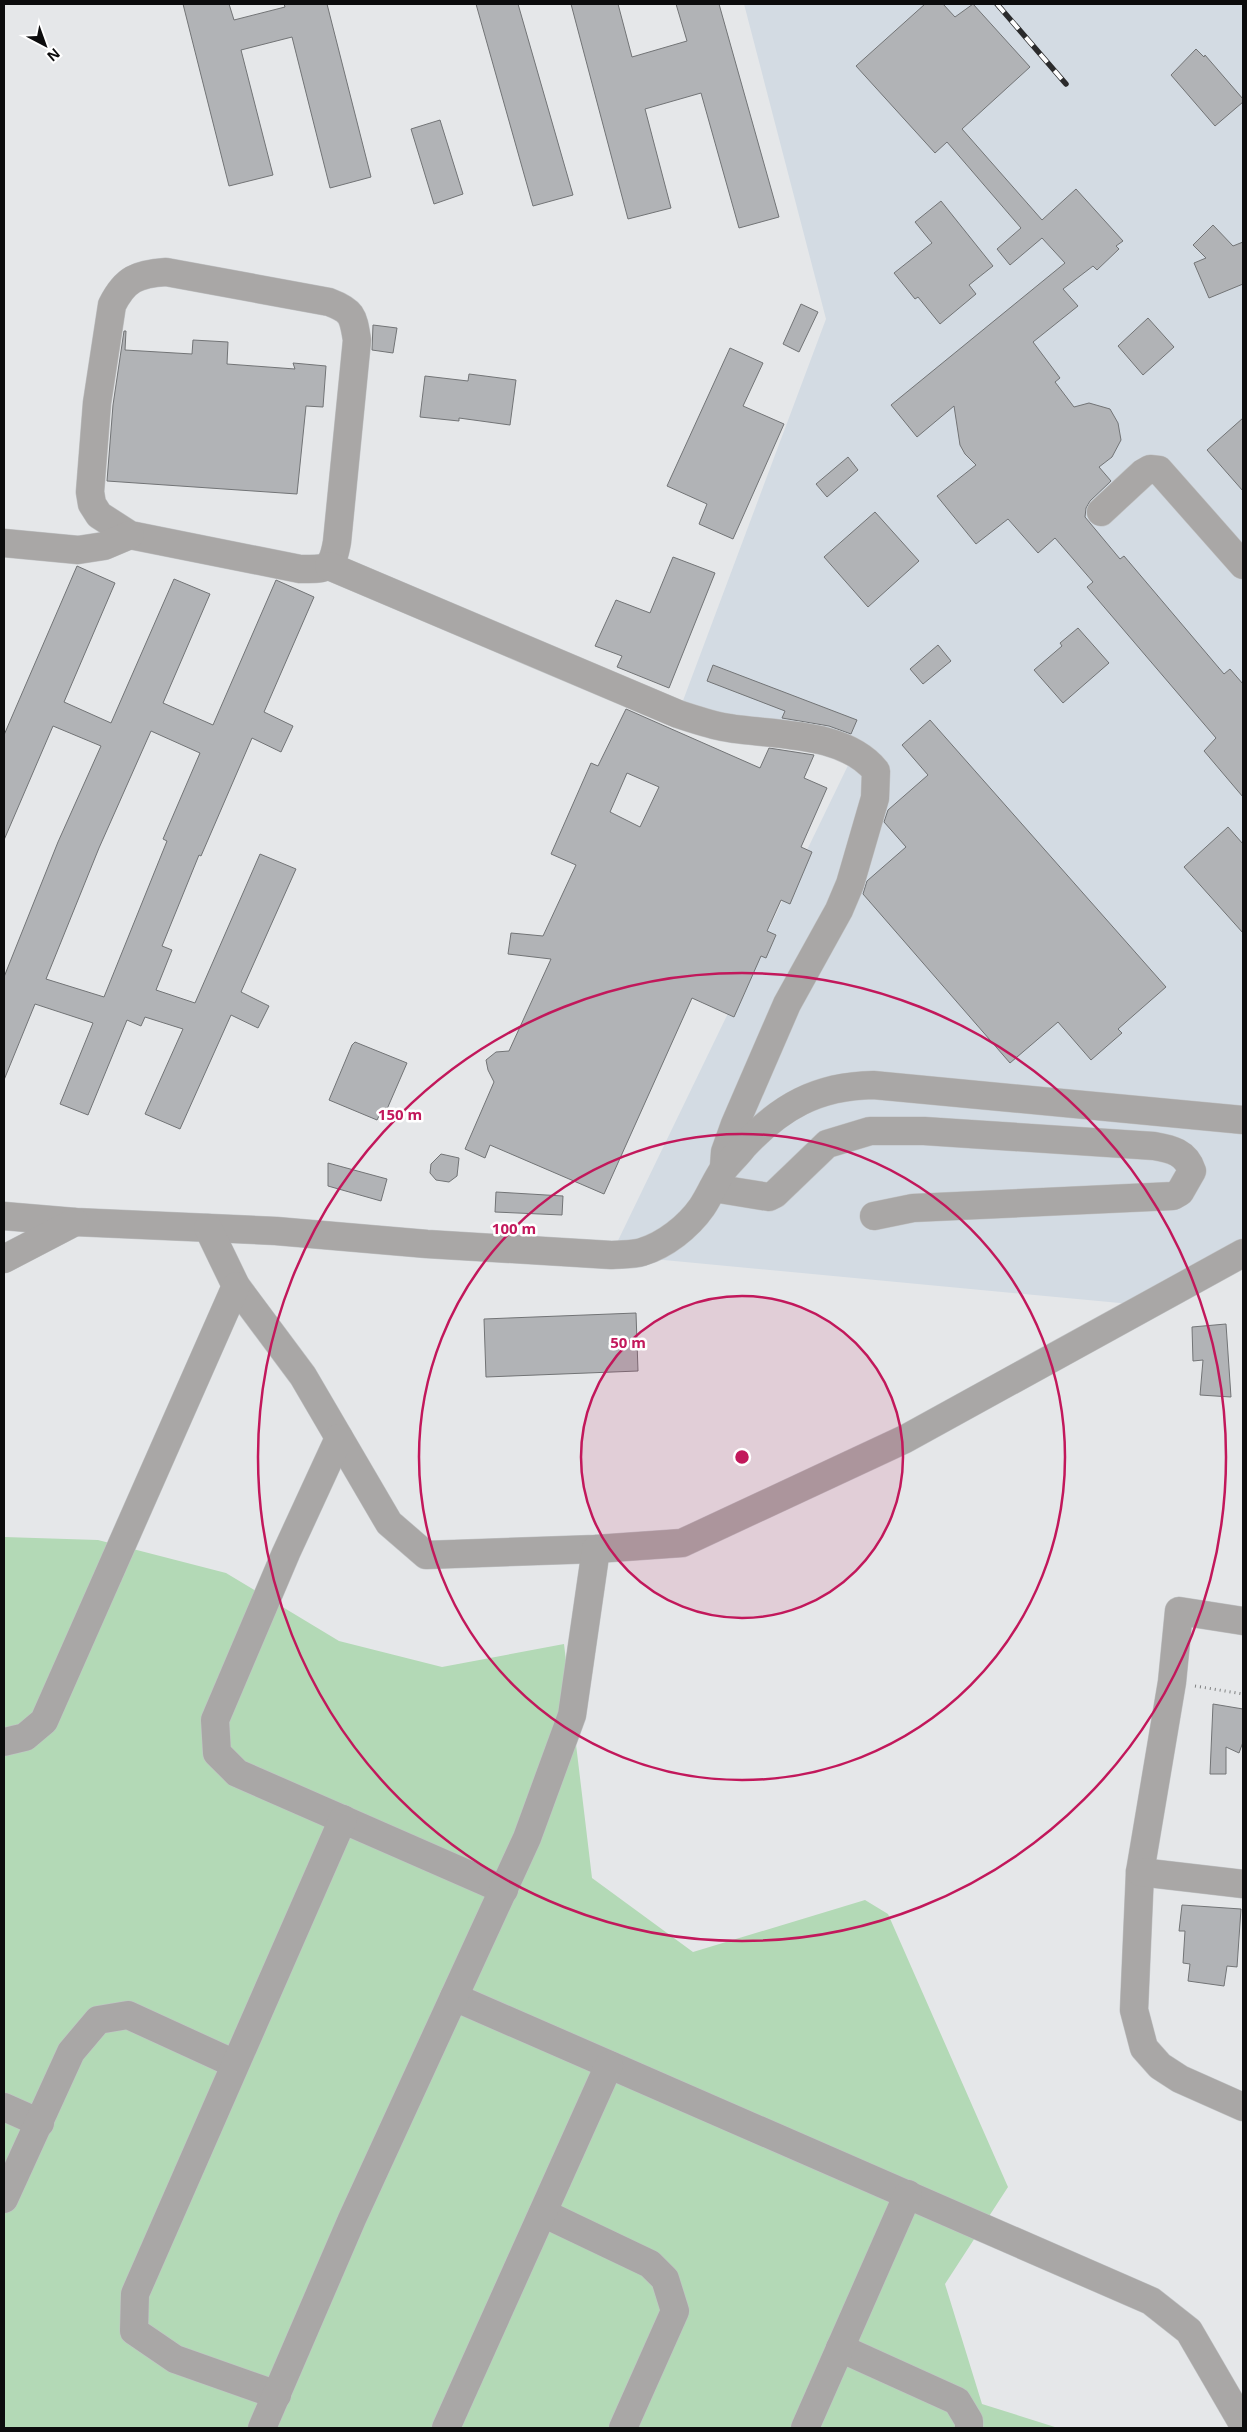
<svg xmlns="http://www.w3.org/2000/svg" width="1247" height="2432" font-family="'Noto Sans',sans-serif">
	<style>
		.built { fill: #d3dbe3 }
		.green { fill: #b3d9b6 }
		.building { fill: #b1b3b6; stroke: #727476; fill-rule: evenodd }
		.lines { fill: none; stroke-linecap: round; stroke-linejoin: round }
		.minor-casing { stroke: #c2c4c6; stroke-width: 29 }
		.path { stroke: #7f8081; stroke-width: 3; stroke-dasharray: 1 4; stroke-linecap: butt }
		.minor { stroke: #a9a7a6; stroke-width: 28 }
		.rail-casing { stroke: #2b2b2c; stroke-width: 5.5 }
		.rail { stroke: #fff; stroke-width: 4; stroke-dasharray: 11; stroke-linecap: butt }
		.ring { fill: none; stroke: #c2185b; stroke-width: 2.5 }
		.centre { fill: #c2185b; stroke: #fff; stroke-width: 2.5 }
		.ring-label { font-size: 15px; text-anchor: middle; font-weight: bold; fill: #c2185b; stroke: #fff; stroke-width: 5; stroke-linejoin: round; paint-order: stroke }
	</style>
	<rect width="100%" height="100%" fill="#e5e7e9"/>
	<polygon class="built" points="744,4 1243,4 1243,1268 1173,1308 611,1255 854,753 678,714 826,319"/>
	<polygon class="green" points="4,1537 98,1540 226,1573 339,1641 442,1667 564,1644 592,1878 693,1952 865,1900 888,1914 1008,2187 945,2284 982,2404 1058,2428 4,2428"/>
	<g class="building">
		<polygon points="183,4 229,4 234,20 285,7 284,4 327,4 371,177 330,188 292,37 241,50 273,175 229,186"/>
		<polygon points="476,4 518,4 573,195 533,206"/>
		<polygon points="571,4 618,4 632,57 687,41 676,4 719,4 779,217 739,228 701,93 645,109 671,208 628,219"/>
		<polygon points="925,4 943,4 955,17 973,4 1030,67 962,129 1042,220 1076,189 1123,241 1116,246 1119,249 1097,270 1093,266 1063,289 1078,306 1033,342 1060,378 1055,382 1074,407 1089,403 1110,409 1118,423 1121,440 1112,457 1099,467 1111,481 1090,501 1086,508 1085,517 1120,559 1124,556 1224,674 1230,669 1243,684 1243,797 1204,751 1216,738 1087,587 1093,582 1055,538 1038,553 1008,519 976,544 937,496 976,465 965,454 960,445 954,406 917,437 891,405 1065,263 1042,238 1010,265 997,249 1021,228 947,142 935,153 856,66"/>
		<polygon points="1196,49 1204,57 1205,55 1243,99 1243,102 1215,126 1171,75"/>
		<polygon points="440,120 463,194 434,204 411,129"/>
		<polygon points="941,201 993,266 969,285 976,294 940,324 918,297 915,299 894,273 932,243 915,222"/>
		<polygon points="1213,225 1233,246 1243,242 1243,284 1209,298 1194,263 1206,258 1193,245"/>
		<polygon points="801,304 818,312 799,352 783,344"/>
		<polygon points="1148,318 1174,347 1143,375 1118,346"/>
		<polygon points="373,325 397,328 393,353 372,350"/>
		<polygon points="124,331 126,331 125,350 192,354 193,340 228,342 227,364 295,369 293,363 326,366 323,407 306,406 297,494 107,481 113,405"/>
		<polygon points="730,348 763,363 743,406 784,424 733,539 699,524 707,504 667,486"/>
		<polygon points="469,374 516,380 510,425 459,418 459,421 420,417 425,376 468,381"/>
		<polygon points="1243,418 1243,491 1207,450"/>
		<polygon points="848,457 858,470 827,497 816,484"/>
		<polygon points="875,512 919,561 868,607 824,557"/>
		<polygon points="673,557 715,573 669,688 617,667 622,656 595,646 616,600 650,613"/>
		<path d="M77,566L115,583L64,702L111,723L174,579L210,594L163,703L213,725L276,580L314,597L264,712L293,726L281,752L252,738L201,856L199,855L162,946L172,950L156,990L195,1003L260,854L296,869L241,992L269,1006L258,1028L231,1015L180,1129L145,1114L183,1029L145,1017L141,1026L127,1020L88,1115L60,1104L93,1023L35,1004L4,1080V977L58,842L101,746L53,726L4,840V735ZM151,731L200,753L163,839L167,841L104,997L46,979L99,848Z"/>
		<polygon points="1078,628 1109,663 1063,703 1034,670 1062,646 1060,643"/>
		<polygon points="938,645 951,661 923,684 910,669"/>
		<polygon points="713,665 857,720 851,734 829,726 782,718 785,711 707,681"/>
		<path d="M626,709L760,768L769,748L814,755L804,778L827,788L801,847L812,852L790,904L781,900L767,931L776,935L766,958L761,956L734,1017L692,998L604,1194L490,1145L485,1158L465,1149L494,1082L488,1070L486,1060L496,1052L509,1051L551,959L508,954L511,933L543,936L576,865L551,854L591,763L598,766ZM627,773L659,787L640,827L610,812Z"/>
		<polygon points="930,720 1166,987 1118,1029 1122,1033 1091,1060 1058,1022 1010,1063 863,894 867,881 906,847 884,822 888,810 928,775 902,745"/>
		<polygon points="1228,827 1243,844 1243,933 1184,867"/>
		<polygon points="355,1042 407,1063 384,1116 380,1114 377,1120 329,1100 352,1045"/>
		<polygon points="441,1154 459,1158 457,1176 449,1182 436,1180 430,1173 431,1164"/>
		<polygon points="328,1163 387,1179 381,1201 328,1186"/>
		<polygon points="496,1192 563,1196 562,1215 495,1212"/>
		<polygon points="636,1313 638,1371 486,1377 484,1319"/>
		<polygon points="1226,1324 1231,1397 1200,1395 1203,1360 1193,1361 1192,1327"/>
		<polygon points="1213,1704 1243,1709 1243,1742 1239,1753 1226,1747 1226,1774 1210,1774"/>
		<polygon points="1182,1905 1241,1909 1237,1967 1227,1966 1224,1986 1188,1981 1190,1964 1183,1963 1185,1931 1179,1931"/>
	</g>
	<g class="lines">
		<defs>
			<g id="minor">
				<path d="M166,272L329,302C353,311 353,316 357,340L337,542C332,570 327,569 300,569L130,535L99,515L92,504L90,492L97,403L112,305C125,279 137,274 166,272Z"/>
				<polyline points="1101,512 1143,473 1150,469 1159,470 1243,565"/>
				<polyline points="4,543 78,550 104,546 130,535"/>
				<path d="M329,566L678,714C693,719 708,724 723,727C770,736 843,730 876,771L875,798L850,884L839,910L787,1004L735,1124L725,1152L724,1166"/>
				<path d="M713,1188L769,1197L775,1194L827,1144L870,1131H924L1154,1146C1171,1149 1186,1152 1192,1171L1180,1192L1173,1196L913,1208L874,1216"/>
				<path d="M4,1216L75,1222L276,1231L427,1244L611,1255C621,1254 633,1255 642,1252C665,1245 688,1227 702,1207C710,1195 715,1182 723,1170C729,1162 737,1155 743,1147C780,1107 817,1086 873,1085L1243,1120"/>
				<polyline points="208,1228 236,1286 303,1376 389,1523 426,1555 596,1549 682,1543 905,1439 1243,1253"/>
				<polyline points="4,1259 75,1222"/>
				<polyline points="339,1438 286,1553 215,1720 217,1753 237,1773 504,1890"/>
				<polyline points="1243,1621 1179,1611 1172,1682 1140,1872 1134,2010 1144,2048 1160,2066 1180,2079 1243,2107"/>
				<polyline points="4,1742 25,1737 44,1721 236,1286"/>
				<polyline points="1140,1872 1243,1884"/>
				<polyline points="454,1997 1151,2301 1189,2331 1243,2424"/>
				<polyline points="4,2107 40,2123"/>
				<polyline points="4,2199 71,2052 98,2020 128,2015 235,2064"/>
				<polyline points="543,2213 650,2264 665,2279 675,2311 623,2428"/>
				<polyline points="840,2348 957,2401 969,2421 969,2428"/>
				<polyline points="277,2395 175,2359 134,2331 135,2294 343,1819"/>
				<polyline points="262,2428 352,2219 527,1838 572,1715 596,1549"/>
				<polyline points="446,2428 609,2065"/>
				<polyline points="805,2428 908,2194"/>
			</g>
		</defs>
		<use href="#minor" class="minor-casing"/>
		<polyline class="path" points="1195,1686 1243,1694"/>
		<use href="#minor" class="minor"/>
		<defs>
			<polyline id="rail" points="997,4 1066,84"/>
		</defs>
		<use href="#rail" class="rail-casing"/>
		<use href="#rail" class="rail"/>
	</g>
	<circle cx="742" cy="1457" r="161" fill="#c2185b" fill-opacity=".12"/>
	<g class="ring">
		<circle cx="742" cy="1457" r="161"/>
		<circle cx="742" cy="1457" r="323"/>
		<circle cx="742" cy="1457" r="484"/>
	</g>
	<circle cx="742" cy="1457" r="8" class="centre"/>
	<g class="ring-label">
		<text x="400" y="1120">150 m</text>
		<text x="514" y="1234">100 m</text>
		<text x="628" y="1348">50 m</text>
	</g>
	<rect width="1247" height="2432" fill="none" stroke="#0c0c0d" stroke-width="10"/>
	<g transform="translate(45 45) rotate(139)" stroke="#ffffff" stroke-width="4" paint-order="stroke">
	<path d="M0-4L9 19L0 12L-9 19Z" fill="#0c0c0d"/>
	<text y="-8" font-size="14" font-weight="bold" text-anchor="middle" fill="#0c0c0d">N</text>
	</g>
</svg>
